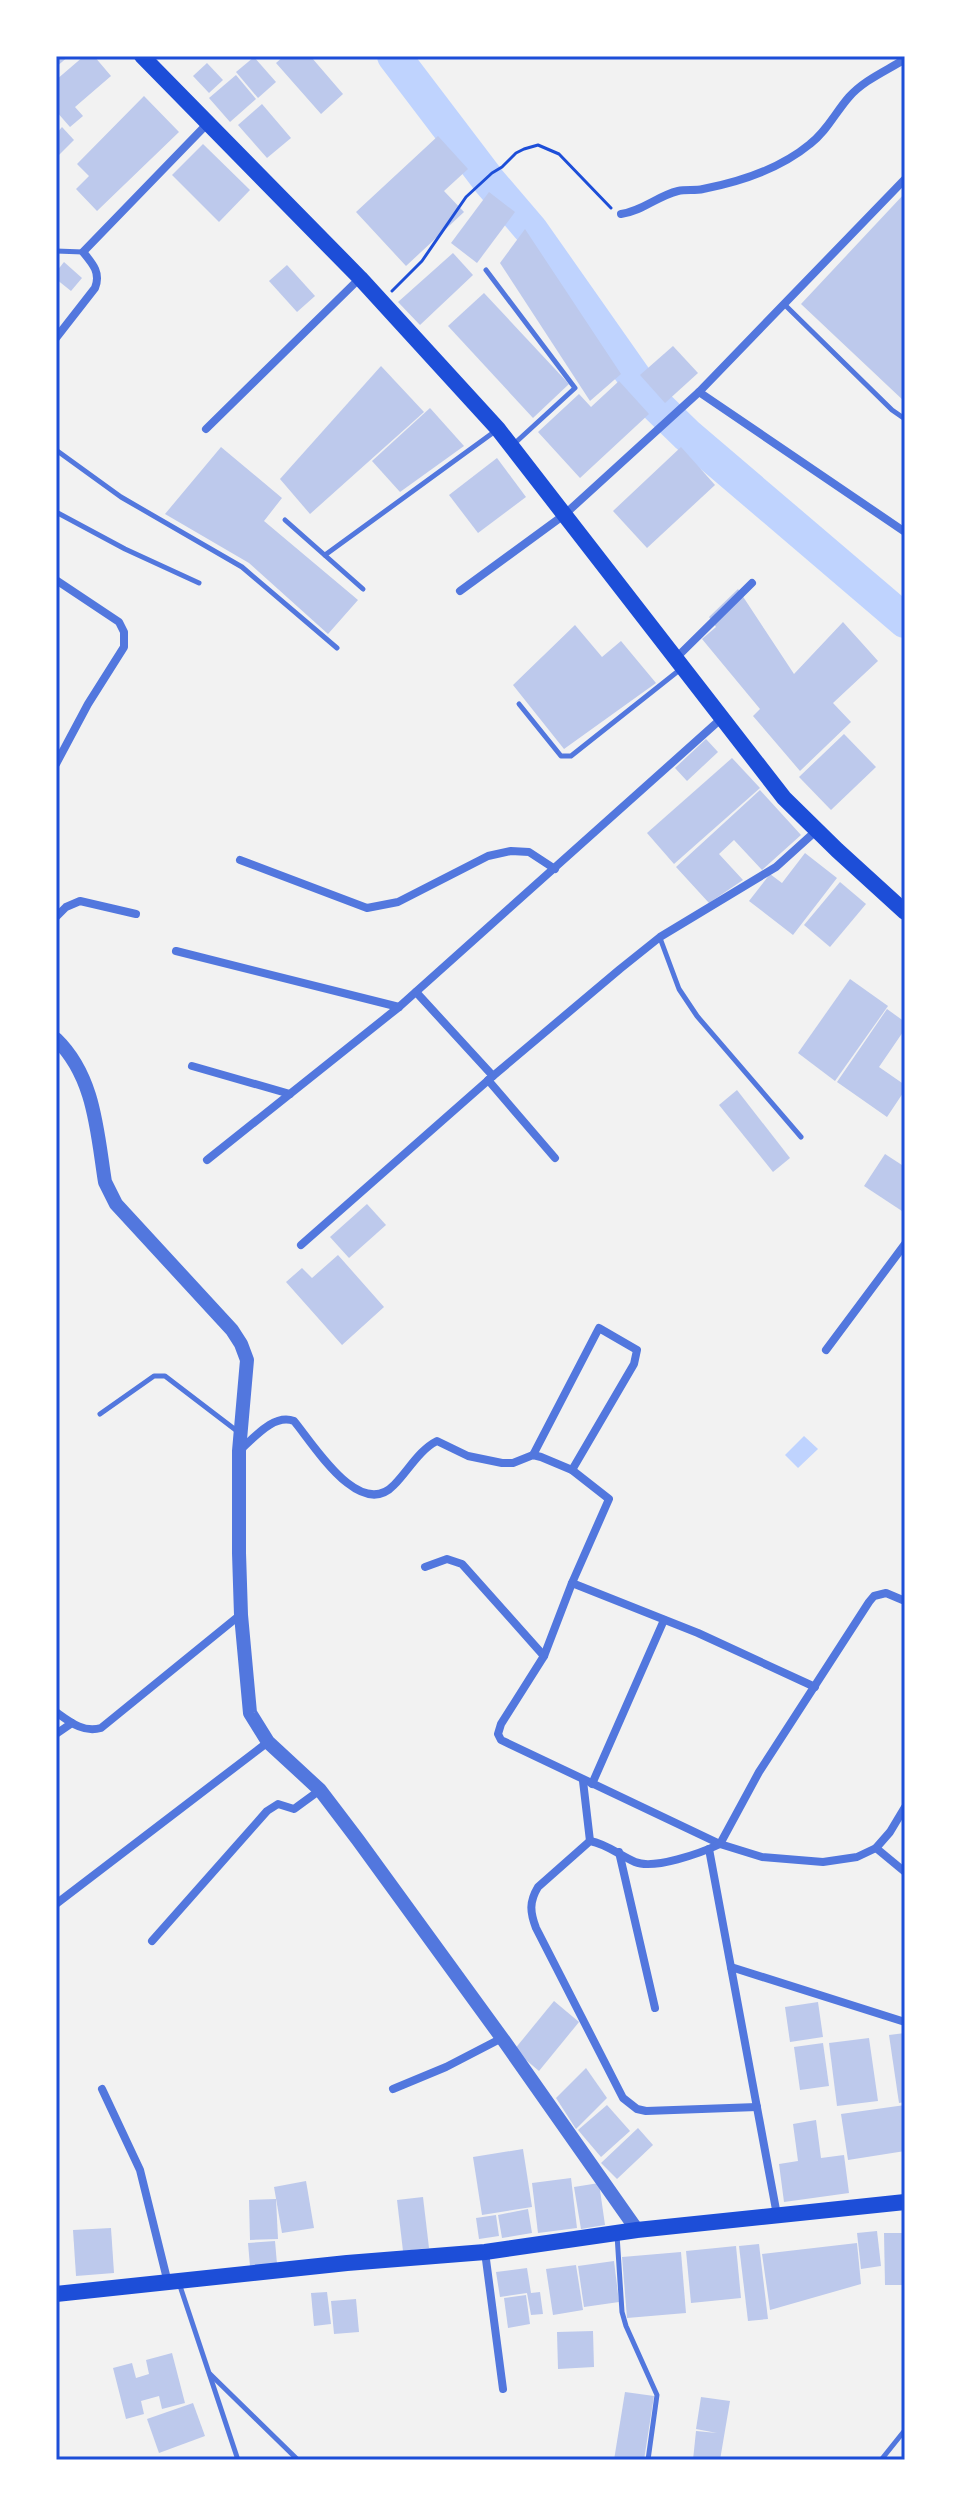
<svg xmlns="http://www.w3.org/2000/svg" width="961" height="2516" font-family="Rubik,sans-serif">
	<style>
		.water { fill: #bfd3fe }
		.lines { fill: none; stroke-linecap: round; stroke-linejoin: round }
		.river { stroke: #bfd3fe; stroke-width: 34 }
		.building { fill: #bdc9ec }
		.path { stroke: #1d4ed8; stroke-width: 3 }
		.service { stroke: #5277de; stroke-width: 5 }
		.minor { stroke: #5277de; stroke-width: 8 }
		.tertiary { stroke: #5277de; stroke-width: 14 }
		.secondary { stroke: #1d4ed8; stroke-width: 16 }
		.primary { stroke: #1d4ed8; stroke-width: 16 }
		.neatline { fill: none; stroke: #1d4ed8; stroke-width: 3 }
	</style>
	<rect width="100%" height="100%" fill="#f2f2f2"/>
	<polygon class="water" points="804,1436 818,1449 798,1468 785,1455"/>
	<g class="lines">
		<polyline class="river" points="394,56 489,181 531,230 649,398 687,435 905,621"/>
	</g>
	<g class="building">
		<polygon points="56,56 69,56 56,67"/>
		<polygon points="84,56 94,56 111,76 75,107 83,116 70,127 56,111 56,80"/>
		<polygon points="284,56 314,56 312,58 343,94 321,114 276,63"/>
		<polygon points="254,57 276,82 258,98 236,72"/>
		<polygon points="207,63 223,80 209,93 193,76"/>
		<polygon points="236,75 256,99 230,122 209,98"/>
		<polygon points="144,96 179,132 97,211 76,189 89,176 77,164"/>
		<polygon points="262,104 291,138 267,158 238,125"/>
		<polygon points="62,127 74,140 56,158 56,134"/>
		<polygon points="438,136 468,169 444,191 464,212 406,266 356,212"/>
		<polygon points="203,144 250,190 219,222 172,175"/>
		<polygon points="489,192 515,212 477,263 451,243"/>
		<polygon points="905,193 905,402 801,304"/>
		<polygon points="525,229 621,374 590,401 500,263"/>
		<polygon points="453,253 473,275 420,325 398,302"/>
		<polygon points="64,262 82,278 71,291 56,279 56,272"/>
		<polygon points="287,265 315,296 297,312 269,281"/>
		<polygon points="484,293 569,384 533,418 448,326"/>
		<polygon points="673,346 698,373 665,403 640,375"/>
		<polygon points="381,366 424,412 310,514 280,479"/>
		<polygon points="619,381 649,414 580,478 538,432 579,394 591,407"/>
		<polygon points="430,408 464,446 400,492 372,461"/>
		<polygon points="221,447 282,498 264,521 358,600 328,634 249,563 165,514"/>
		<polygon points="681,447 715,485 647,548 613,511"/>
		<polygon points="497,458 526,497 478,533 449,495"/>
		<polygon points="738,589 794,674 843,622 878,661 833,703 851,722 800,771 753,716 760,709 702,639 716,627 709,617"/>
		<polygon points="575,625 602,657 621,641 656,683 564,749 513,685"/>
		<polygon points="844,734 876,767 831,810 799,777"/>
		<polygon points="706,739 718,752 687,781 675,768"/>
		<polygon points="732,758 760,788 674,864 647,833"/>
		<polygon points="760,790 801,835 762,870 734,840 719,854 743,880 709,903 676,867"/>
		<polygon points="805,853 837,878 793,935 749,901 770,874 782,883"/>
		<polygon points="840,882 866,904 830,947 804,925"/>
		<polygon points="850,979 888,1006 835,1081 798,1053"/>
		<polygon points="887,1009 905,1022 905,1029 879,1067 905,1085 905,1090 887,1117 837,1082"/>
		<polygon points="737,1090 790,1158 773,1172 719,1105"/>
		<polygon points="885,1154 905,1167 905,1213 864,1186"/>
		<polygon points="367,1204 386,1225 349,1258 330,1237"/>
		<polygon points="338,1255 384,1307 342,1345 286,1282 302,1268 312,1278"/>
		<polygon points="554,2001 579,2022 539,2071 514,2050"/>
		<polygon points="818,2002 823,2037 790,2042 785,2007"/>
		<polygon points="905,2033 905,2102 899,2103 889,2035"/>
		<polygon points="869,2038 878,2101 837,2106 829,2043"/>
		<polygon points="823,2043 829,2086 800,2090 794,2047"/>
		<polygon points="586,2068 607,2098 576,2129 556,2098"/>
		<polygon points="607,2105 630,2131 601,2157 578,2130"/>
		<polygon points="905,2105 905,2151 848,2160 841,2114"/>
		<polygon points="816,2120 821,2158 844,2155 849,2193 784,2202 779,2164 798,2161 793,2124"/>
		<polygon points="638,2128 653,2145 617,2179 601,2163"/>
		<polygon points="523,2149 532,2207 482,2215 473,2157"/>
		<polygon points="571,2178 577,2228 538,2233 532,2183"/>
		<polygon points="306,2181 314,2228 282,2233 274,2187"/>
		<polygon points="599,2183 605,2225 581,2229 574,2187"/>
		<polygon points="423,2197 429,2248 403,2251 397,2200"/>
		<polygon points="276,2199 278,2239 250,2240 249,2200"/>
		<polygon points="528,2209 532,2233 502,2238 498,2215"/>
		<polygon points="496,2215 499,2236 479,2239 476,2218"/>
		<polygon points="111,2228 114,2273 76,2276 73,2230"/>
		<polygon points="877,2231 881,2266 861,2269 857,2233"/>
		<polygon points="884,2233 904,2233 905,2285 885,2285"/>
		<polygon points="275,2241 277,2264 250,2266 248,2243"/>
		<polygon points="857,2243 861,2284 770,2310 762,2254"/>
		<polygon points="759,2244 768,2319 748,2321 739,2246"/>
		<polygon points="736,2246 741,2298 691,2303 686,2251"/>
		<polygon points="681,2252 686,2313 627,2318 622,2257"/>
		<polygon points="614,2261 619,2302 584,2307 578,2266"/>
		<polygon points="576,2265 583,2310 553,2315 546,2269"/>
		<polygon points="527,2268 531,2293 540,2292 543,2314 531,2315 527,2293 500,2297 496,2272"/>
		<polygon points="327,2292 331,2324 314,2326 311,2293"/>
		<polygon points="526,2295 530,2324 508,2328 504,2298"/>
		<polygon points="356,2299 359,2332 334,2334 331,2301"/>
		<polygon points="593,2331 594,2367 558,2369 557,2332"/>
		<polygon points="172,2353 185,2403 162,2409 159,2396 141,2401 144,2414 126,2419 113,2368 132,2363 136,2378 149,2374 146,2360"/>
		<polygon points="625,2392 654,2396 644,2460 614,2460"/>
		<polygon points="701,2397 730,2401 720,2460 693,2460 696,2431 717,2433 696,2429"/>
		<polygon points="193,2403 205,2436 159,2453 147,2419"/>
	</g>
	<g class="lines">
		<polyline class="path" points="392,291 422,261 466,197 492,173 502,167 516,153 524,149 538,145 559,154 611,208"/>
		<g class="service">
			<polyline points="56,251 83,252"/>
			<polyline points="486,270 575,388 515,443"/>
			<polyline points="785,305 892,410 905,419"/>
			<polyline points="56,450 121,497 242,567 337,648"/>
			<polyline points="56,512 125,549 199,583"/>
			<polyline points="285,520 363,589"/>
			<polyline points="325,555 494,432"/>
			<polyline points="519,704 561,756 571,756 682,668"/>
			<polyline points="660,938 679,989 697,1016 801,1137"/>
			<polyline points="100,1414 154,1376 165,1376 237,1431"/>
			<polyline points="617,2235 622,2312 626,2326 657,2395 648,2460"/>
			<polyline points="179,2283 238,2460"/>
			<polyline points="210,2374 298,2460"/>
			<polyline points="881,2460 905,2430"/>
		</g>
		<g class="minor">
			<path d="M621,214C643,211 657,196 678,191C686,189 695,191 703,189C739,182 781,168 810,144C827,131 835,113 849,97C864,80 886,71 905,59"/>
			<path d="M56,338L95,288C101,273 93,264 83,252L208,123"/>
			<polyline points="699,392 905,532"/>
			<polyline points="206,429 360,278"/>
			<polyline points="56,580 119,622 124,632 124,647 88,704 56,764"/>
			<polyline points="460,591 564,515 699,392 905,179"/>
			<polyline points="676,658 752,583"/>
			<polyline points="240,860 367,908 398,902 488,856 511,851 529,852 555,869"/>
			<polyline points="56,917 66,907 80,901 136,914"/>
			<polyline points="176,951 399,1007"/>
			<polyline points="416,992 493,1076"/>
			<polyline points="192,1066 290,1094"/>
			<polyline points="488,1080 555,1158"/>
			<polyline points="207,1160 399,1007 722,718"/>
			<polyline points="301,1245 493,1076 620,969 660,937 776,867 817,830"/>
			<polyline points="826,1350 905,1244"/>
			<path d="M239,1451C254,1438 274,1413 294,1421C314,1445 360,1521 394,1485C408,1471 419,1450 437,1441L468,1456L502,1463H513L533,1455L541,1457L572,1470L609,1499L572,1583L544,1656L501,1724L498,1734L501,1740L720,1844L762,1857L823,1862L857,1857L876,1848L890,1832L905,1807"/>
			<polyline points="533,1455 599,1328 637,1350 634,1364 572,1470"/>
			<polyline points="425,1567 447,1559 462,1564 544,1656"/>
			<polyline points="572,1583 698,1633 815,1687"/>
			<path d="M56,1712C70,1722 83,1733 101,1728L240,1615"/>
			<polyline points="56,1734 72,1723"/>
			<polyline points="583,1781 590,1841"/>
			<polyline points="592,1784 664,1620"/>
			<polyline points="876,1848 905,1872"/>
			<polyline points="709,1849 777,2215"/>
			<polyline points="619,1852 655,2008"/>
			<polyline points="56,1904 268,1742"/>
			<polyline points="152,1941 267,1811 278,1804 294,1809 320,1790"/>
			<polyline points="731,1967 905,2022"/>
			<polyline points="102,2089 140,2170 168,2283"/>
			<polyline points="393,2089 446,2067 502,2038"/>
			<path d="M757,2107L646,2111L637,2109L623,2098L536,1928C530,1912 529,1902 538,1887L590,1841C607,1844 619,1855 635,1862C654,1870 701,1853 720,1844L759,1772L869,1602L874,1596L886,1593L905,1601"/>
			<polyline points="485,2252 503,2389"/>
		</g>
		<path class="tertiary" d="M56,1039C95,1077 97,1132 105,1182L116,1204L232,1330L241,1344L247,1360L239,1451V1553L241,1615L250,1713L268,1742L320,1790L358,1840L502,2038L637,2230"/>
		<polyline class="secondary" points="142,56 360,278 498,429 784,798 837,850 905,912"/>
		<polyline class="primary" points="56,2294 347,2263 485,2252 637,2230 905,2202"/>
	</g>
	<rect width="961" height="2516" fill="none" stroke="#ffffff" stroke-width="116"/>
	<rect x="58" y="58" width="845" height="2400" class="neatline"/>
</svg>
